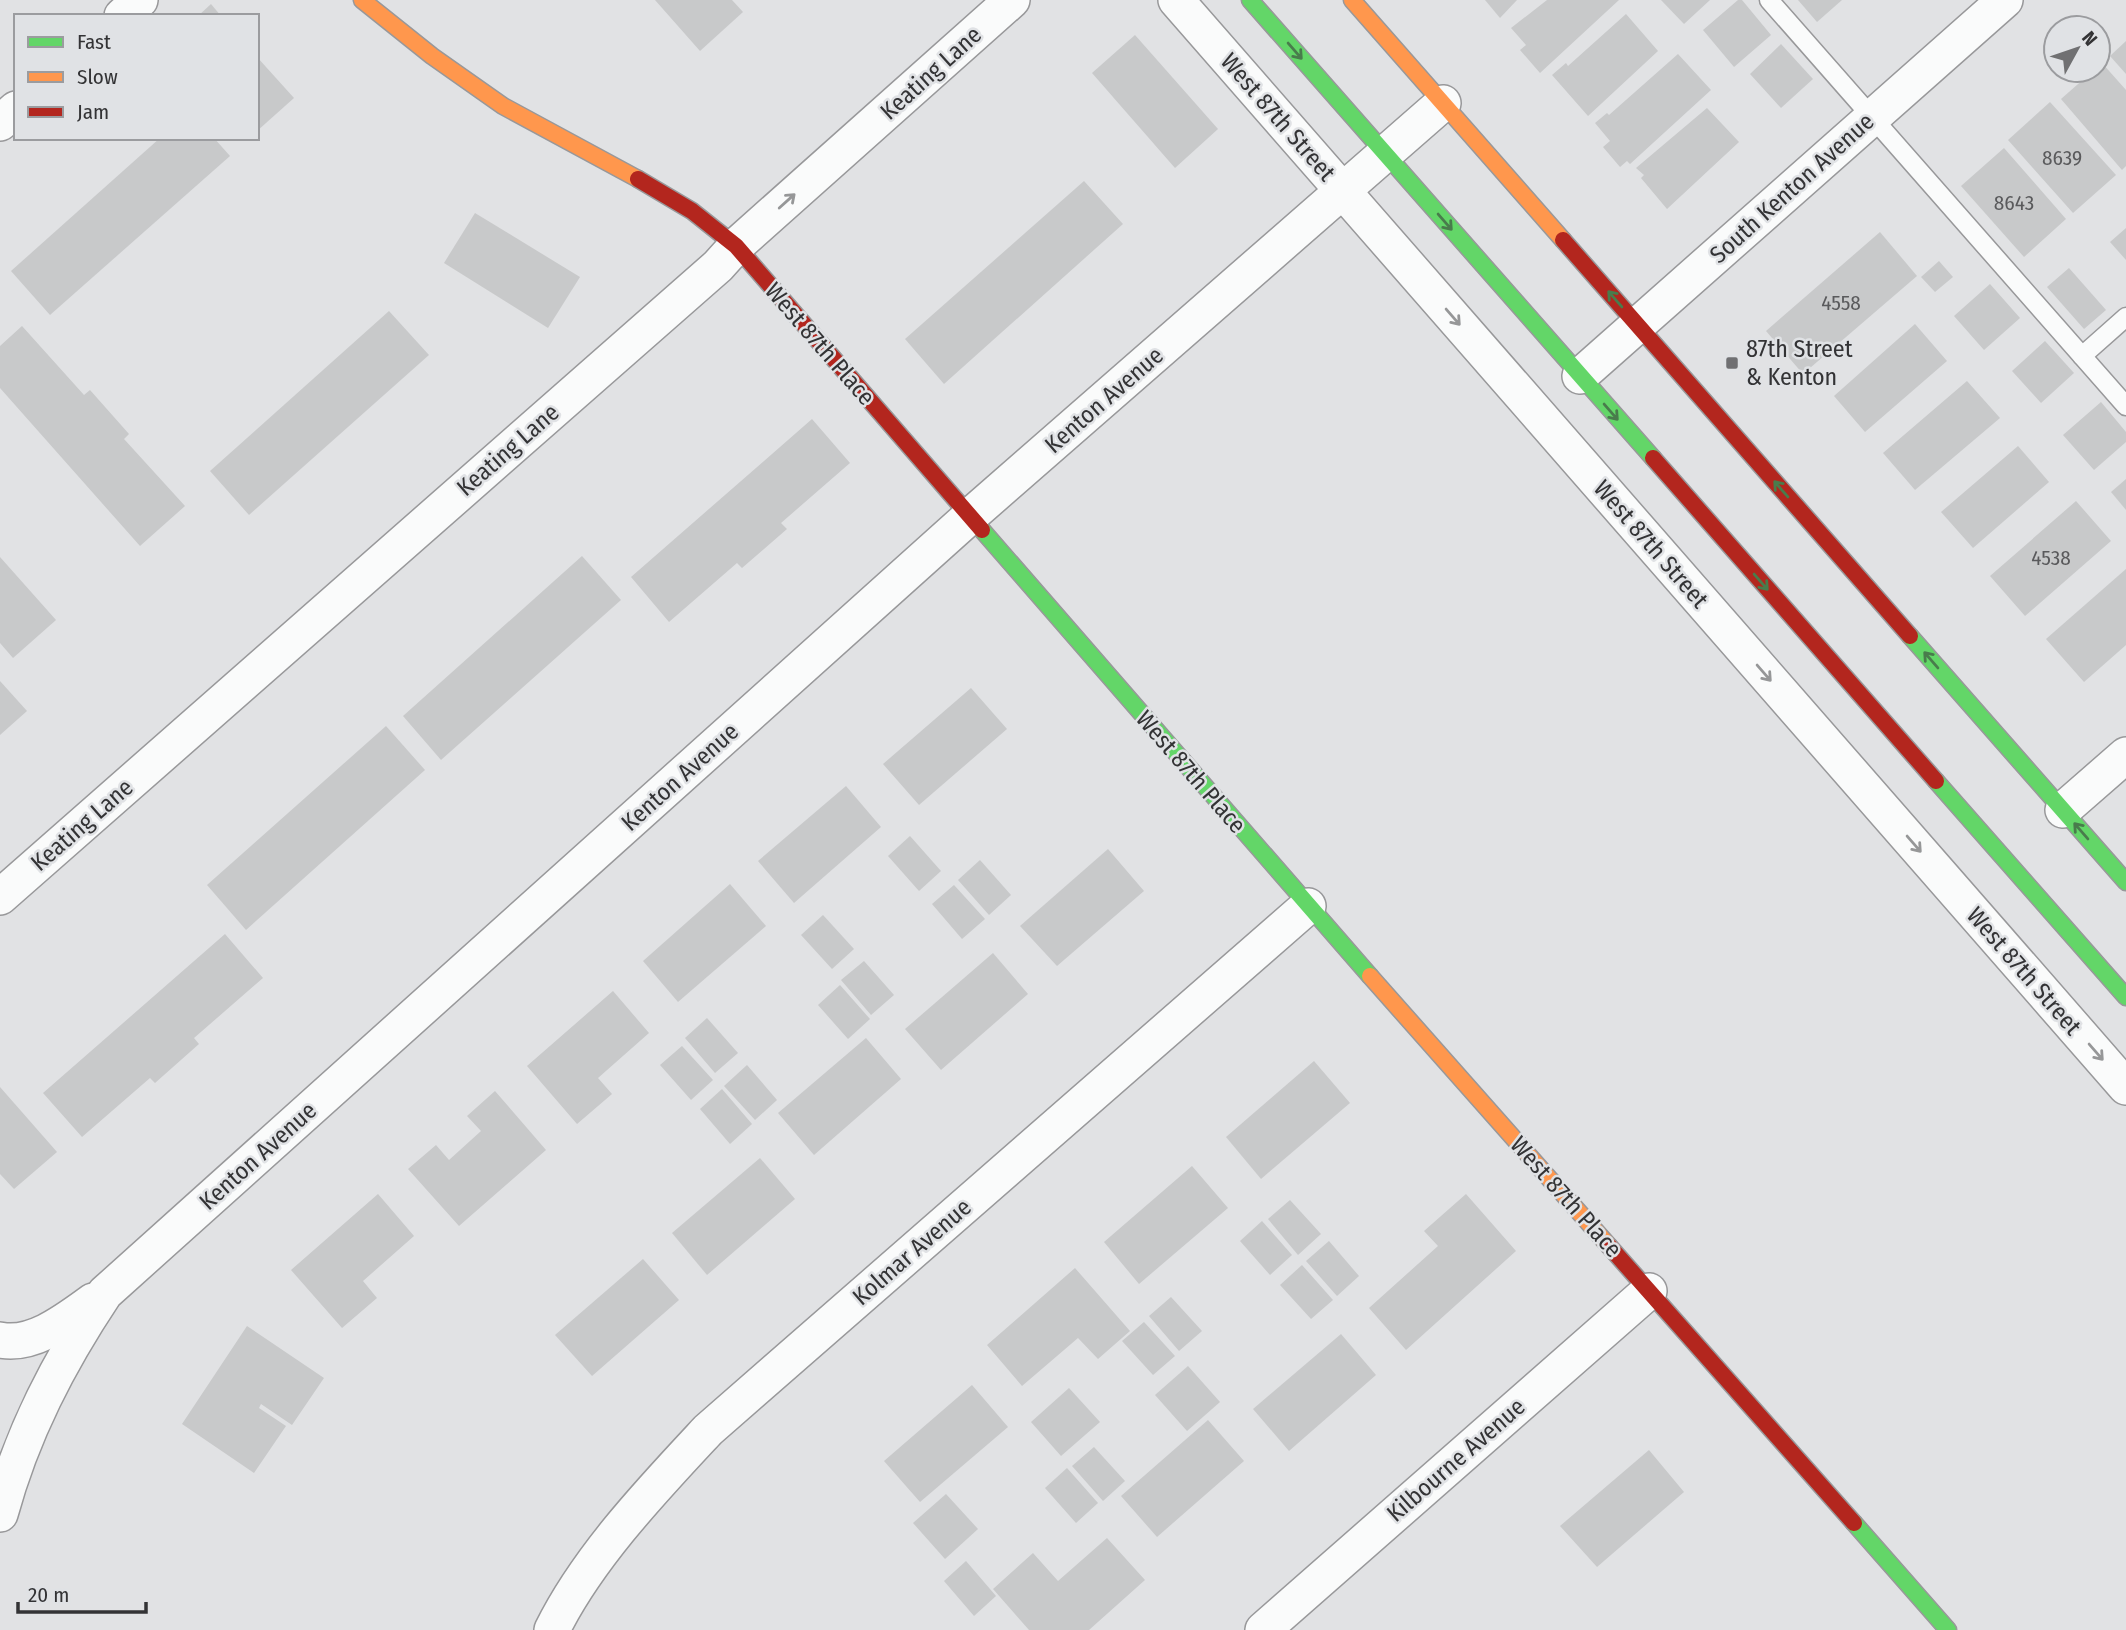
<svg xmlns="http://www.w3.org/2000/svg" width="2126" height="1630" font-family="'Fira Sans Condensed',sans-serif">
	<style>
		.building { fill: #c8c9ca }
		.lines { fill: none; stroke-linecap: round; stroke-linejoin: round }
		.lane-casing { stroke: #98989a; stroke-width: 21 }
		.street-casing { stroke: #98989a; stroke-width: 38 }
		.fast-casing { stroke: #98989a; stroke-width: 19 }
		.slow-casing { stroke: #98989a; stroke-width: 19 }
		.jam-casing { stroke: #98989a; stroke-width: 19 }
		.lane { stroke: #fafbfb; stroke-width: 18 }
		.street { stroke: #fafbfb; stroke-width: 35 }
		.fast { stroke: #63d668; stroke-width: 16 }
		.slow { stroke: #ff974d; stroke-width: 16 }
		.jam { stroke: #b3261e; stroke-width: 16 }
		.oneway { stroke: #497c4c }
		.oneway2 { stroke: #969798 }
		.poi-dot { fill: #707072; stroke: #e0e2e5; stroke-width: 2.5 }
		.labels { text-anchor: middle; stroke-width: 5; stroke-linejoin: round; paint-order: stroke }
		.number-label { font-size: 21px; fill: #5a5a5c }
		.street-label { font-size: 24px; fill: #333335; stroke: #e0e2e5 }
		.poi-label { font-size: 24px; fill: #333335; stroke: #e0e2e5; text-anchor: start }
	</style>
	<rect width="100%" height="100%" fill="#e1e2e4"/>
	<g class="building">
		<polygon points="655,0 732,0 743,12 700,51"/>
		<polygon points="1485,0 1517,0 1500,18"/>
		<polygon points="1547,0 1619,0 1540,73 1520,50 1526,45 1511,28"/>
		<polygon points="1661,0 1710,0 1684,24"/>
		<polygon points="1738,0 1742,0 1771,35 1734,67 1703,30"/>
		<polygon points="1798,0 1842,0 1817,22"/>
		<polygon points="211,4 221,16 198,16"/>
		<polygon points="1626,14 1658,51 1588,116 1552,75 1566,63 1568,66"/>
		<polygon points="1135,35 1218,129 1175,168 1092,73"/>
		<polygon points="2126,41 2126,74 2110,56"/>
		<polygon points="1781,44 1813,79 1781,108 1750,74"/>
		<polygon points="1678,54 1711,90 1630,164 1627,161 1620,167 1603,147 1610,141 1595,123 1607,113 1609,115"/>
		<polygon points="257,57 294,98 257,131"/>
		<polygon points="2102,63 2126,90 2126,166 2122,170 2061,99 2094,70 2098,70"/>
		<polygon points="2050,102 2116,175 2073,213 2008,140"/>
		<polygon points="1707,108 1739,142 1667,209 1641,178 1644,175 1636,168"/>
		<polygon points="160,138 214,138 230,156 50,315 11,271"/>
		<polygon points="2004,148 2066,219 2024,257 1961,186"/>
		<polygon points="1084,181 1123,224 944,384 905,339"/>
		<polygon points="475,213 580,277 548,328 444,263"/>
		<polygon points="2126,228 2126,260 2110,242"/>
		<polygon points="1880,232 1917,276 1803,374 1766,331"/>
		<polygon points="1939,261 1953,277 1935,292 1921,277"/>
		<polygon points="2069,268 2106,310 2084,329 2047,287"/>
		<polygon points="1990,284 2020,318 1984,350 1954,316"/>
		<polygon points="389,311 429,355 249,515 210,471"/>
		<polygon points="1915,324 1947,361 1865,432 1834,396"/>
		<polygon points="22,326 84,395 90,390 129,434 124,439 185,506 140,546 0,388 0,346"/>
		<polygon points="2045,341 2074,373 2041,403 2012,371"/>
		<polygon points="1967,381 2000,418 1915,490 1883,453"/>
		<polygon points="2101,402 2126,432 2126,442 2094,470 2063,435"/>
		<polygon points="812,419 850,463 781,523 787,529 742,568 737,563 669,622 631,577"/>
		<polygon points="2018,446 2049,482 1973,548 1941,512"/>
		<polygon points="2126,479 2126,510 2111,492"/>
		<polygon points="2076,501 2111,541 2025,616 1990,576"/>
		<polygon points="582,556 621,600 441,760 403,716"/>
		<polygon points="0,557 56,620 13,658 0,643"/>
		<polygon points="2126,569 2126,645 2084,682 2046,639"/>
		<polygon points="0,681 27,711 0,735"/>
		<polygon points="971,688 1007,729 919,805 883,764"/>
		<polygon points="386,726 425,770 246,930 207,885"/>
		<polygon points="846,786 881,827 794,903 758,861"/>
		<polygon points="910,836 941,871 919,891 888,856"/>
		<polygon points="1108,849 1144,891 1057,966 1020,926"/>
		<polygon points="980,860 1011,895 989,915 958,880"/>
		<polygon points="730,884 766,926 678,1002 643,961"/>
		<polygon points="954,885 985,919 962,939 932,904"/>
		<polygon points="823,915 854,949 832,969 801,935"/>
		<polygon points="225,934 263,978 194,1038 199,1044 155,1083 150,1078 82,1137 43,1093"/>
		<polygon points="993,953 1028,994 941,1070 905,1029"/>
		<polygon points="864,961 894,995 871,1015 841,980"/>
		<polygon points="840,985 870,1019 848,1039 818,1005"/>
		<polygon points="613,991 649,1033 598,1078 612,1094 577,1124 527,1066"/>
		<polygon points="707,1018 738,1053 715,1073 685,1038"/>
		<polygon points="866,1038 901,1079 814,1155 778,1113"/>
		<polygon points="682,1046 713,1080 691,1100 660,1065"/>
		<polygon points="1314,1061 1350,1103 1261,1179 1226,1137"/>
		<polygon points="747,1065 777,1100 755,1120 724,1086"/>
		<polygon points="0,1087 57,1152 14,1189 0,1174"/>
		<polygon points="722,1089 752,1124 730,1144 700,1109"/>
		<polygon points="495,1091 546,1150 459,1226 408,1169 436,1145 449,1160 481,1131 467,1116"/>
		<polygon points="760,1158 795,1199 707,1275 672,1233"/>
		<polygon points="1192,1166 1228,1208 1139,1284 1104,1242"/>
		<polygon points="378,1194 414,1236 363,1281 377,1298 342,1328 291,1270"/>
		<polygon points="1466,1194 1516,1251 1406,1350 1369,1308 1438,1246 1424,1231"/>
		<polygon points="1290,1200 1321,1234 1298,1255 1268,1219"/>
		<polygon points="1262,1221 1292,1255 1270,1275 1240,1241"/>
		<polygon points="1329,1241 1359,1276 1337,1296 1306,1261"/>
		<polygon points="643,1259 679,1300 592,1376 555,1335"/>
		<polygon points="1302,1265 1333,1300 1311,1319 1280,1285"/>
		<polygon points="1075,1268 1130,1331 1098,1359 1078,1338 1022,1386 987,1345"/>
		<polygon points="1171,1297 1202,1331 1179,1351 1149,1316"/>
		<polygon points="1144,1322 1175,1356 1153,1375 1122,1341"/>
		<polygon points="247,1326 324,1378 292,1425 261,1404 259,1408 286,1426 254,1473 182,1424"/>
		<polygon points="1341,1334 1376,1375 1289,1451 1253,1409"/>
		<polygon points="1188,1366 1220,1402 1187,1431 1155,1395"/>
		<polygon points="972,1385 1008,1427 920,1502 884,1461"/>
		<polygon points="1069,1388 1100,1422 1061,1456 1031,1422"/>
		<polygon points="1208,1420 1244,1461 1157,1537 1121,1496"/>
		<polygon points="1094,1447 1125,1481 1103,1501 1072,1466"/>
		<polygon points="1649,1450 1684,1492 1597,1567 1560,1526"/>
		<polygon points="1067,1468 1098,1503 1076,1523 1045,1488"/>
		<polygon points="946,1494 978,1529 945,1559 913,1523"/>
		<polygon points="1107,1538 1145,1580 1089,1630 1029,1630 993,1589 1033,1553 1058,1581"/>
		<polygon points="966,1561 996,1596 974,1616 944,1581"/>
	</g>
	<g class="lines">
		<defs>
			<g id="lane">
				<polyline points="1769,0 2126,406"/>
				<polyline points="2082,356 2126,317"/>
			</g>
			<g id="street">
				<polyline points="1176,0 2126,1087"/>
				<polyline points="122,16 140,0"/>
				<polyline points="0,123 16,109"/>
				<polyline points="1580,376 2005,0"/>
				<polyline points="2063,810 2126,755"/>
				<polyline points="0,897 718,266 736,246 1012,0"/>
				<path d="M0,1340C33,1347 68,1319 93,1301"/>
				<path d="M0,1514C22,1433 59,1362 105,1293L968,518L1443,103"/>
				<path d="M552,1630C588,1557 653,1489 708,1430L1308,906"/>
				<polyline points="1263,1630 1649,1291"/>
			</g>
			<g id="fast">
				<polyline points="1250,0 1653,458"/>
				<polyline points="982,530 1370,976"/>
				<polyline points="1910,636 2126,882"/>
				<polyline points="1936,781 2126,997"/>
				<polyline points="1854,1523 1948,1630"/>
			</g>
			<g id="slow">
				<polyline points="362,0 432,56 503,106 638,179"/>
				<polyline points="1352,0 1563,240"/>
				<polyline points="1370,976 1609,1246"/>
			</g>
			<g id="jam">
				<polyline points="638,179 692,211 736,246 982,530"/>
				<polyline points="1563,240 1910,636"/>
				<polyline points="1653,458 1936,781"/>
				<polyline points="1609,1246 1854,1523"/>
			</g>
		</defs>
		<use href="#lane" class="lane-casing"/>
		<use href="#street" class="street-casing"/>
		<use href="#fast" class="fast-casing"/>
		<use href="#slow" class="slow-casing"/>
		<use href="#jam" class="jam-casing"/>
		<use href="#lane" class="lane"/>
		<use href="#street" class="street"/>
		<use href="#fast" class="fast"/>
		<use href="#slow" class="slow"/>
		<use href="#jam" class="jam"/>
	</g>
	<defs><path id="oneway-shaft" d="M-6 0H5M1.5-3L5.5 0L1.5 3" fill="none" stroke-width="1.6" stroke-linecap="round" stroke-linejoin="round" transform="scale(1.75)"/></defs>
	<g class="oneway">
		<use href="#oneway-shaft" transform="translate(1295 51) rotate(49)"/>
		<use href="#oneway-shaft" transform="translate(1445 222) rotate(49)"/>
		<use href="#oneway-shaft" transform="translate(1615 299) rotate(-131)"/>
		<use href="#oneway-shaft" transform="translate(1611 412) rotate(49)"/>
		<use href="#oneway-shaft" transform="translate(1781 489) rotate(-131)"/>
		<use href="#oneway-shaft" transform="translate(1761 582) rotate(49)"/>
		<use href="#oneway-shaft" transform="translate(1931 660) rotate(-131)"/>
		<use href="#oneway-shaft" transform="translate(2081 831) rotate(-131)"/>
	</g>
	<g class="oneway2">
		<use href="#oneway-shaft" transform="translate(787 201) rotate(-42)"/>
		<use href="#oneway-shaft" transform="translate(1453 317) rotate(49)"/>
		<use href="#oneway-shaft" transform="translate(1764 673) rotate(49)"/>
		<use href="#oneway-shaft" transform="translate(1914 844) rotate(49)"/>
		<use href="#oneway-shaft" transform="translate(2096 1052) rotate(49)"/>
	</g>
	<rect class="poi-dot" x="1725" y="356" width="14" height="14" rx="3.5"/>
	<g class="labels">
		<g class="number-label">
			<text x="2062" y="165">8639</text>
			<text x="2014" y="210">8643</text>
			<text x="1841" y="310">4558</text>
			<text x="2051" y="565">4538</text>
		</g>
		<g class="street-label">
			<text transform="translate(931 73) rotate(-42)" y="8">Keating Lane</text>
			<text transform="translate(1278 117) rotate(49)" y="8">West 87th Street</text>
			<text transform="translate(1792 188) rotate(-42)" y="8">South Kenton Avenue</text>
			<text transform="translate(820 344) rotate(49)" y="8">West 87th Place</text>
			<text transform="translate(1104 400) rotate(-41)" y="8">Kenton Avenue</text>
			<text transform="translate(508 450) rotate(-41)" y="8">Keating Lane</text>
			<text transform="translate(1651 544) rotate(49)" y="8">West 87th Street</text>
			<text transform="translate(1191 772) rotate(49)" y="8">West 87th Place</text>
			<text transform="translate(680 777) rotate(-42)" y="8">Kenton Avenue</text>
			<text transform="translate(82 825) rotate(-41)" y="8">Keating Lane</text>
			<text transform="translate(2024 971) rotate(49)" y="8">West 87th Street</text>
			<text transform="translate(258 1156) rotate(-42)" y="8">Kenton Avenue</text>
			<text transform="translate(1566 1197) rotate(48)" y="8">West 87th Place</text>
			<text transform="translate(912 1252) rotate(-41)" y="8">Kolmar Avenue</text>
			<text transform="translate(1456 1460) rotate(-41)" y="8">Kilbourne Avenue</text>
		</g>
		<g class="poi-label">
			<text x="1746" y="357">87th Street<tspan x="1746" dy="28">&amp; Kenton</tspan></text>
		</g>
	</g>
	<rect x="14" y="14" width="245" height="126" fill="#e0e2e5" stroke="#9b9c9f" stroke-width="2"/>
	<rect x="28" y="37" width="35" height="10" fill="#63d668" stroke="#9b9c9f" stroke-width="2"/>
	<text x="77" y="49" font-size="21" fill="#333335">Fast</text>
	<rect x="28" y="72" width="35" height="10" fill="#ff974d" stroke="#9b9c9f" stroke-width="2"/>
	<text x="77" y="84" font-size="21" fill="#333335">Slow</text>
	<rect x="28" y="107" width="35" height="10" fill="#b3261e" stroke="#9b9c9f" stroke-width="2"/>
	<text x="77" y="119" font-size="21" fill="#333335">Jam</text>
	<g transform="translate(2077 49) rotate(50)"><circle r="33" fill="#e0e2e5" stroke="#9b9c9f" stroke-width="2"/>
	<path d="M0-5L12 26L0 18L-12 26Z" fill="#707072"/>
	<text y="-10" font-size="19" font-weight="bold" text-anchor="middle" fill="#333335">N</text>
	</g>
	<path d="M18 1602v10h128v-10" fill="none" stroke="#333335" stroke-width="3.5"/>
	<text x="28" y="1602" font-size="21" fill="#333335" stroke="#e0e2e5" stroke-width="5" paint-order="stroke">20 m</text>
</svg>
